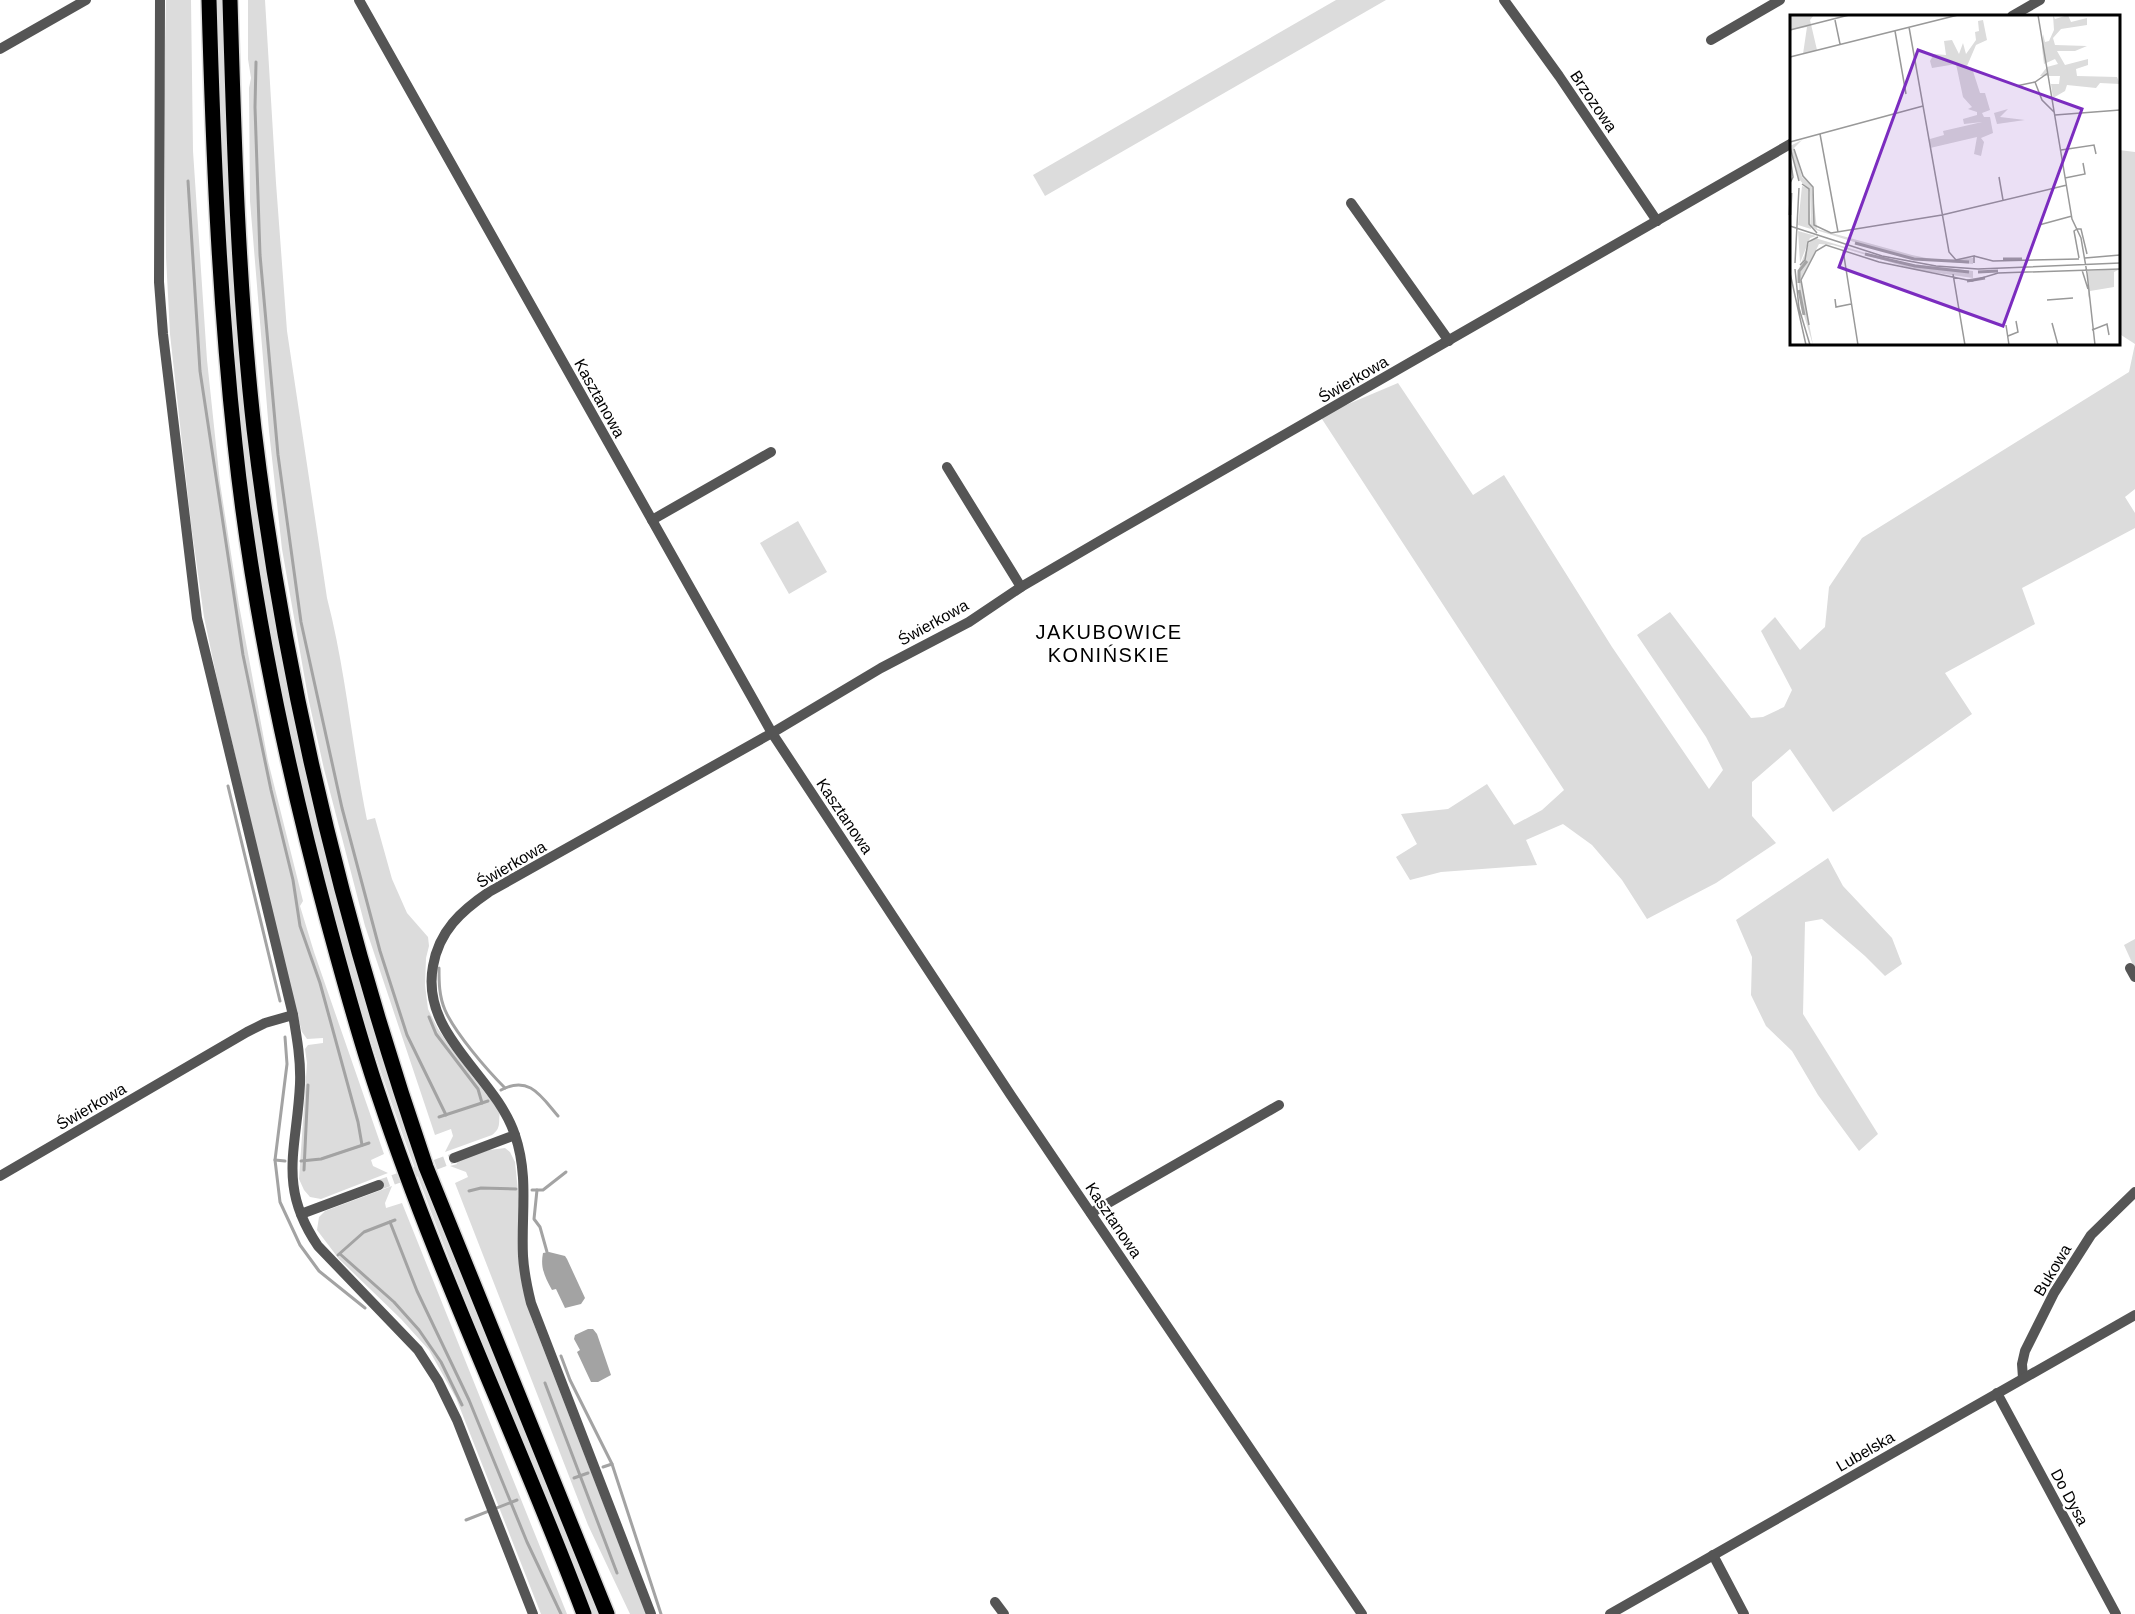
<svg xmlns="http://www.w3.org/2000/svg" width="2135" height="1614" font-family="Helvetica,sans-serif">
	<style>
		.green { fill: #dcdcdc }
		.water { fill: #a3a3a3 }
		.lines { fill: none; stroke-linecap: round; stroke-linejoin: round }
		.stream { stroke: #a3a3a3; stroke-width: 3 }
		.minor-tunnel { stroke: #d9d9d9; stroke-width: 10; stroke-dasharray: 10 5; stroke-linecap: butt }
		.highway-casing { stroke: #dbdbdb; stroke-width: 18 }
		.minor { stroke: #555; stroke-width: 10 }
		.highway { stroke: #000; stroke-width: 15 }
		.labels { text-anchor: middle; stroke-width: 4.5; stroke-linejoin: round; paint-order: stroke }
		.street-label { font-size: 16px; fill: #000; stroke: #fff }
		.quarter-label { font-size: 20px; letter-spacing: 1.5px; fill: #000; stroke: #fff }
		.inset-river { fill: none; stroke: #a3a3a3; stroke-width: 3 }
		.inset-road { fill: none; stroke: #999; stroke-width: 1.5 }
		.view { fill: #7b2cbf; fill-opacity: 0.15; stroke: #7b2cbf; stroke-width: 3 }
		.inset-edge { fill: none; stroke: #000; stroke-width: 3 }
	</style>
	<rect width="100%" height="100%" fill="#fff"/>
	<g class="green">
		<polygon points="166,0 191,0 193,151 207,360 220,483 239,605 268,761 303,901 300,906 314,952 384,1154 371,1160 373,1166 388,1173 321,1199 310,1197 304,1190 299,1179 307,1063 305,1049 308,1045 323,1043 323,1038 307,1039 302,1032 293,999 217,679 204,617 191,524 170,334 166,257 164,93"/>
		<path d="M215,0H224L231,237L239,340L286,677L327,863L353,958L393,1080L601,1614H592C506,1398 412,1185 346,962C325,892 310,821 294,750C270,641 250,530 238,419C223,280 220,140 215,0Z"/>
		<path d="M248,0H265L276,183L287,331L327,598C346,671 352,747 367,820L375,818L392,879L407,913L428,937L429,946L426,958L425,985L428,1009L438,1029L451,1048L500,1112C498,1121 502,1128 492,1135L445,1152L453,1136L451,1129L435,1135L365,926L324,769L308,697L282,549L269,431L250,201L249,88L251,78L248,59Z"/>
		<polygon points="1336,0 1386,0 1045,196 1033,175"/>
		<polygon points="2119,150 2135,152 2135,489 2125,497 2135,513 2135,528 2022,588 2035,624 1945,673 1972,714 1833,812 1790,749 1752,782 1752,816 1776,843 1716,883 1647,919 1622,880 1592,845 1563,824 1526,840 1537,865 1441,872 1410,880 1396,857 1417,844 1401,814 1448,809 1487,784 1514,825 1542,810 1564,790 1320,416 1398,383 1473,495 1504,475 1612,647 1709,789 1723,770 1706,737 1637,635 1670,612 1751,718 1763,717 1784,707 1792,690 1761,631 1775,617 1800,650 1825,627 1829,587 1862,538 2129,372 2135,344 2118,333"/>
		<polygon points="798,521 827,572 789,594 760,543"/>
		<polygon points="1828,858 1843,886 1892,938 1902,964 1885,976 1865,956 1822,919 1805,922 1803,1014 1878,1134 1859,1151 1818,1095 1792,1051 1766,1026 1751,995 1752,957 1736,920"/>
		<polygon points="2135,939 2135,966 2134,967 2124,945"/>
		<polygon points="505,1148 510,1152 515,1162 531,1317 646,1614 630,1614 588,1525 455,1183 468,1177 466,1172 450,1166 457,1164 456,1161 489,1150"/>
		<polygon points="392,1186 385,1203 386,1208 402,1203 567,1614 541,1614 456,1398 429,1350 401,1319 339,1259 317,1230 319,1217 325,1211"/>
	</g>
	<g class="water">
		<path d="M549,1252L565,1256L567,1259L585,1298L581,1304L565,1308L556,1289L552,1290C545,1277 540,1268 543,1253Z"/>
		<polygon points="588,1329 593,1329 597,1334 611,1375 598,1382 591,1382 577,1352 580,1350 574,1339 575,1335"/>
	</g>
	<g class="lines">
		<g class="stream">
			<polyline points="256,62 255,107 260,255 278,455 301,622 342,808 380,951 407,1035 446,1115"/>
			<polyline points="188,181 200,371 243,655 271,790 293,880 300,926 320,983 358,1122 362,1145"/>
			<polyline points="228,786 280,1001"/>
			<path d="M439,968C439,982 439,996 445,1010C455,1033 487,1070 505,1088"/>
			<polyline points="429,1017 436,1034 478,1089 482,1103"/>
			<polyline points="285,1037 287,1064 275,1160 280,1202 300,1245 319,1271 365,1308"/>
			<path d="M501,1090C529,1075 541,1096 558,1116"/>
			<polyline points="439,1117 488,1101"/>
			<polyline points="275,1160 285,1161"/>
			<polyline points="301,1161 321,1159 369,1143"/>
			<polyline points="304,1170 308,1085"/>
			<polyline points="532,1190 543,1190 566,1172"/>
			<polyline points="537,1190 534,1219 540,1227 547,1252"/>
			<polyline points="469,1191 481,1188 516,1189"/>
			<polyline points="390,1222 417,1291 469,1400 527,1542 561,1614"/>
			<polyline points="340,1254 394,1302 419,1330 441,1362 462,1405"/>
			<polyline points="338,1255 364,1232 395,1220"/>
			<polyline points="561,1356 570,1380 612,1464 661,1614"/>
			<polyline points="545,1383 617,1573"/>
			<polyline points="603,1467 612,1464"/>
			<polyline points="574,1478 588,1473"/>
			<polyline points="466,1520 517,1500"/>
		</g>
		<polyline class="minor-tunnel" points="379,1185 454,1158"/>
		<defs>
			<g id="highway">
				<path d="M209,0C213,148 219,296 235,444C252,605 286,765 328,922C344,981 360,1041 380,1099C438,1274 519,1441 584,1614"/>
				<path d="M230,0C234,143 238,287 254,429C284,681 344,928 426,1167L607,1614"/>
			</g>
		</defs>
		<use href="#highway" class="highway-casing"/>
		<g class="minor">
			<path d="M160,0L159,282L163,334L197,618L293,1015C297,1038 301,1061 300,1084C297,1149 277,1186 318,1246L418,1350L438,1381L457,1420L533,1614"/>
			<polyline points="359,0 772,733 1010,1094 1362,1614"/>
			<polyline points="1504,0 1559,76 1657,221"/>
			<polyline points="2012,16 2040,0"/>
			<polyline points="1711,40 1780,0"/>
			<polyline points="0,49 86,0"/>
			<polyline points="1351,203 1449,341"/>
			<polyline points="947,467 1021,587"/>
			<polyline points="652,520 771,452"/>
			<polyline points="2130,968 2135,977"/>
			<path d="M515,1135C529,1176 521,1215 523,1256C524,1272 527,1287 531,1303L651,1614"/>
			<path d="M454,1158L515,1135C495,1075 420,1035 433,966C439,931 461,911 489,892L772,733L881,668L969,622L1021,587L1110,535L1792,143"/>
			<polyline points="0,1176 247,1032 265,1023 293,1015"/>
			<polyline points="1091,1213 1279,1105"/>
			<polyline points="301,1214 379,1185"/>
			<polyline points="2023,1378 2022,1364 2025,1351 2054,1293 2091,1235 2135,1192"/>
			<polyline points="1997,1393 2116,1614"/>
			<polyline points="1713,1555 1744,1614"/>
			<polyline points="995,1602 1004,1614"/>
			<polyline points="1610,1614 2135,1315"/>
		</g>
		<use href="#highway" class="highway"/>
	</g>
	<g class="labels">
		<g class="street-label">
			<text transform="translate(1594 101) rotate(56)" y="6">Brzozowa</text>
			<text transform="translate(1353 379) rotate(-30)" y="6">Świerkowa</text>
			<text transform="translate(600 398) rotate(61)" y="6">Kasztanowa</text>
			<text transform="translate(933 622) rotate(-29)" y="6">Świerkowa</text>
			<text transform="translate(845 816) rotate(56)" y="6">Kasztanowa</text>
			<text transform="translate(511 864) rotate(-30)" y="6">Świerkowa</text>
			<text transform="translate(91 1106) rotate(-30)" y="6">Świerkowa</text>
			<text transform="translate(1114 1220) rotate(56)" y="6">Kasztanowa</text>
			<text transform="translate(2052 1270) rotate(-59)" y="6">Bukowa</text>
			<text transform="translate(1865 1451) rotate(-30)" y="6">Lubelska</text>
			<text transform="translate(2070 1497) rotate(62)" y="6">Do Dysa</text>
		</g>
		<g class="quarter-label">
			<text x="1109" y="639">JAKUBOWICE<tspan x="1109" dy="23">KONIŃSKIE</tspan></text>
		</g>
	</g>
	<g transform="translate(1790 15)">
		<rect width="330" height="330" fill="#fff"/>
		<path d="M0,0H24L20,5L27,35L13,39L17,12L0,15ZM263,0L265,4L278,0L281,7L297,3V10L271,14L263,23L265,30L297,31L285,36H267L275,50L298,44V50L286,54L287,61L327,62L330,69L310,68L306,73L277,70L275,76L263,83L261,69H269L270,61H250L257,52L268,49L265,44L254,49L252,33L253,19L255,27L259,26L264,15ZM193,5L197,25L186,30L177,51L182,53L190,78H195L200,95L192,98L194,102H200L203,118L191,123L194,127L191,141L184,139L187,122L140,133V124L154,120L153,116L192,107L174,109L173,104L187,100V97L178,94L182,92L173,82L166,49L142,53L140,46L144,39L156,40L154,26L162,25L169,39L173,28L176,39L186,25L185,17L189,16L188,6ZM218,94L210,102L235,105L207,109L204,98ZM12,125L4,133L12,162L22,171L27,214L122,240L146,245L183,243V249L115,243L26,215L21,211L20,177L9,164L0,131ZM12,171L18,173L21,214L8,210ZM8,216L26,221L20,223L10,248ZM25,223L106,247L183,256V263L126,255L43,230L29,229L11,265L23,330L10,287L8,256L19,228ZM330,254L324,257V272L300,276L298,284V256Z" fill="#dcdcdc"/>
		<path class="inset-river" d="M0,200L1,178M65,228L124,244L179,247M75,239L125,251L179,257M213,244H232M188,257L208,256M177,266L195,263M9,268V256L17,246M9,275L14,300"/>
		<path class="inset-road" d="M248,0L282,204L291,223L297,258L305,330M45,5L50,29M119,12L159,237L166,245L184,241V248M0,15L59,0M105,16L116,79M0,42L168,0M245,67L252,85L264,97M226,71L245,67L258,58M265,100L330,95M30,119L48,217M0,127L133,91M0,132L9,166M4,134L13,161L23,172L24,210L41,218L152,200L277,170M271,135L304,130L306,139M0,141L3,162L0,168M209,162L213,185M275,163L295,159L293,148M12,169L19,174V209L27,218M249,210L282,201M0,211L92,241L146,251L188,254L330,248M287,214L284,216L289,243M287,214H291L297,239M53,235L68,330M184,241L203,246L289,244M295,243L330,240M5,248L9,173M10,250L15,245L18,227L28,222M5,254L9,293L20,330M292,255L298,274M0,258L16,330M163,259L175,330M45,284L46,292L61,289M257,285L283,283M262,308L268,330M19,310L11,265L26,236L36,230L89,247L182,266L208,258L330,254M216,310L219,330M302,315L317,309L319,320M218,321L228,317L226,306"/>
		<path class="view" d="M128,35L292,94L213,311L49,252Z"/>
		<rect width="330" height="330" class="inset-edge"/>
	</g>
</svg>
